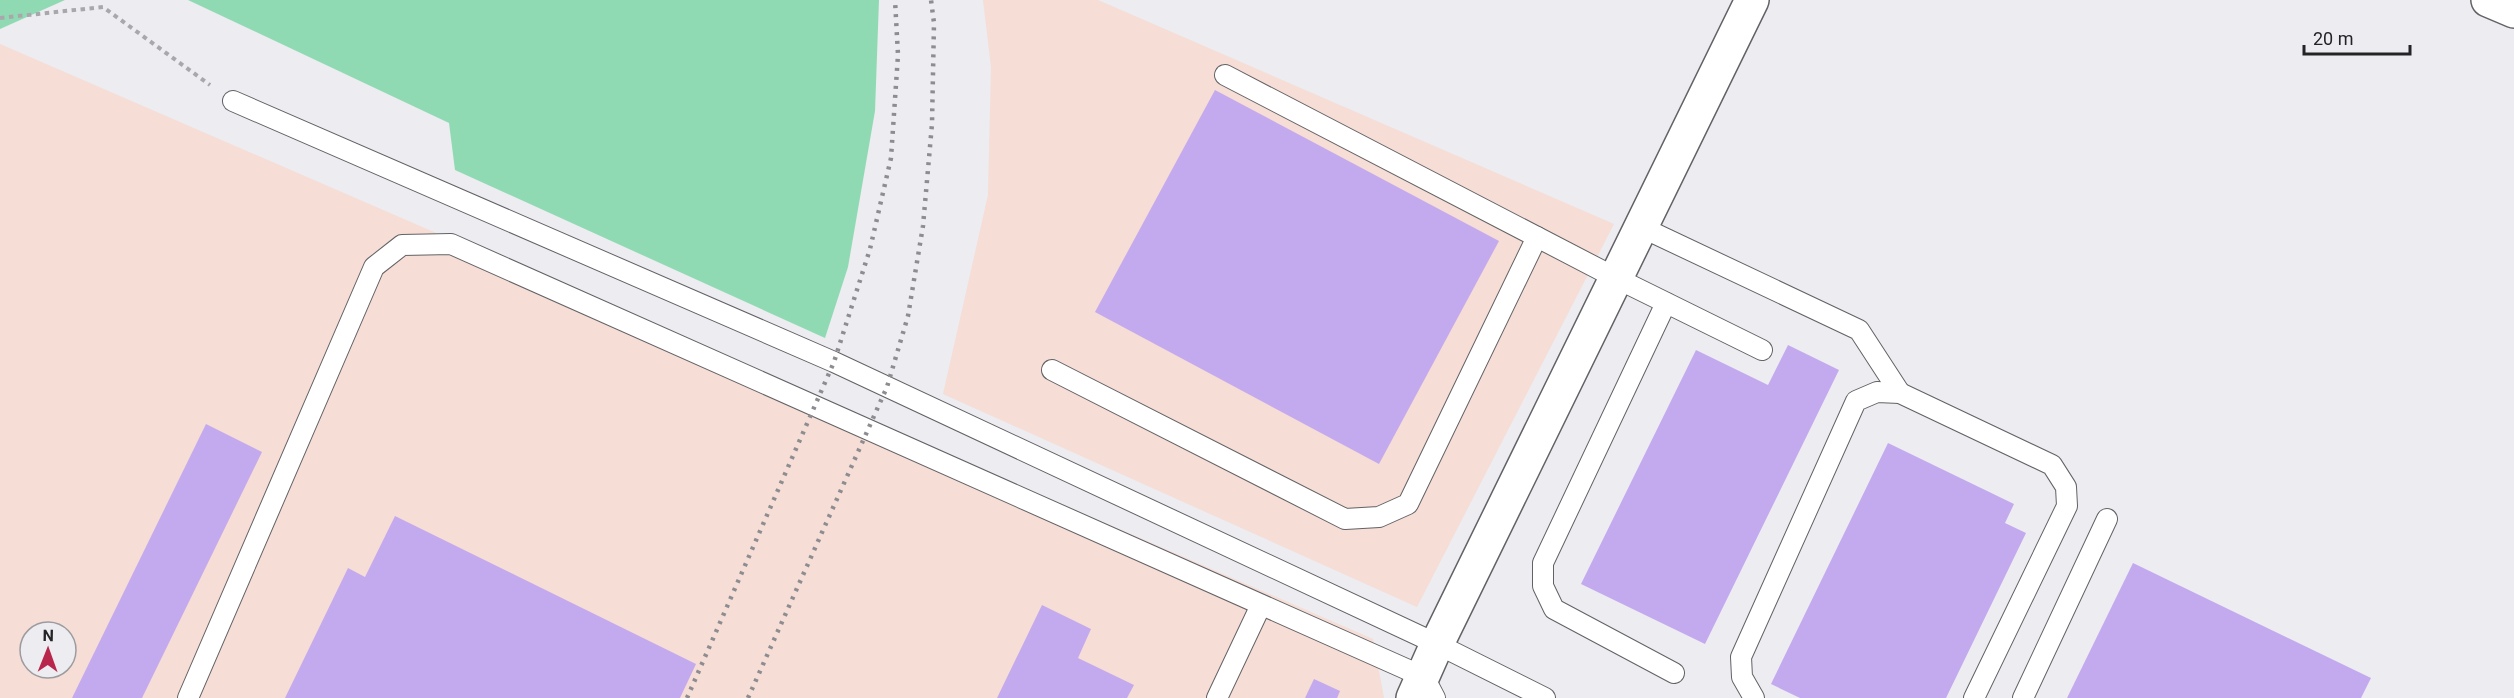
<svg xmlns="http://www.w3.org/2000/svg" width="2514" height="698" font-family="Roboto,sans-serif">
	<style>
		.industrial { fill: #f6ddd5; fill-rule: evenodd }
		.green { fill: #90dab3 }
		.building { fill: #c3aaee }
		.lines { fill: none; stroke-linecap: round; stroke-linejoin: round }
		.lane-casing { stroke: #626266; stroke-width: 22 }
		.street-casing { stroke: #626266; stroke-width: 36 }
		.path { stroke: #a8a8ac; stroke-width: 4; stroke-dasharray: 4.5 4.5; stroke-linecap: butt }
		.lane { stroke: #fff; stroke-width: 20 }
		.street { stroke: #fff; stroke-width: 33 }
		.rail { stroke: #8d8d91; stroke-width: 4.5; stroke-dasharray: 3 6; stroke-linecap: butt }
	</style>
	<rect width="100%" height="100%" fill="#ececf1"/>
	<g class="industrial">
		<polygon points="983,0 1098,0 1614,224 1417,607 943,394 988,195 991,67"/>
		<path d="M0,44L1373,639L1384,698H0ZM30,632H66V668H30Z"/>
	</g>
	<g class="green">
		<polygon points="0,0 65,0 0,29"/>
		<polygon points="188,0 879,0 875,111 848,267 825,338 455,170 449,123"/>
	</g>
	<g class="building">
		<polygon points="1215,90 1499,241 1379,464 1095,312"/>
		<polygon points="1788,345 1839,370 1705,644 1581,584 1696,350 1768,385"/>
		<polygon points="206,424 262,452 142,698 72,698"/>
		<polygon points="1888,443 2014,504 2005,523 2026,533 1946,698 1800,698 1771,684"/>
		<polygon points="395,516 696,664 680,698 285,698 348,568 365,577"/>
		<polygon points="2133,563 2371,678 2361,698 2067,698"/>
		<polygon points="1042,605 1091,629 1078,658 1134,685 1127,698 997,698"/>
		<polygon points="1314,679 1340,691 1337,698 1305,698"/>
	</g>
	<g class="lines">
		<defs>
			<g id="lane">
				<polyline points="1225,75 1616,278 1762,350"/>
				<polyline points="233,101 834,362 1437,644 1545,698"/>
				<polyline points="1641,227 1859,330 1900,393"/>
				<polyline points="1666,303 1543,563 1543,586 1554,609 1674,673"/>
				<polyline points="1052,370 1345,519 1379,517 1408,504 1537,237"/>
				<polyline points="188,698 374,267 402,245 451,244 1424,677 1435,698"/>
				<polyline points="1217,698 1261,605"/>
				<polyline points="1754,698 1742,677 1741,657 1856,401 1877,392 1900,393 2052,465 2066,487 2067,506 1974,698"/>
				<polyline points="2023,698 2107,519"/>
			</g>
			<g id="street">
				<polyline points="2488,0 2514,11"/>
				<polyline points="1413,698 1437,644 1752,0"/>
			</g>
		</defs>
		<use href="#lane" class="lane-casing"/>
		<use href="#street" class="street-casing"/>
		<polyline class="path" points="0,18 103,7 210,85"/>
		<use href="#lane" class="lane"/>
		<use href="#street" class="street"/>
		<g class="rail">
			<polyline points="687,698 834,362 870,249 891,158 898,55 895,0"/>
			<polyline points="748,698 887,387 908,316 923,226 932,124 934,23 931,0"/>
		</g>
	</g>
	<g transform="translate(48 650) rotate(1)"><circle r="28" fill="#ececf1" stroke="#9c9ca0" stroke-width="1.5"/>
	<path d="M0-4.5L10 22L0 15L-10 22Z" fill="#b8274b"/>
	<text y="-9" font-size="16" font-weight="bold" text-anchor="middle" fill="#242426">N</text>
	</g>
	<path d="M2304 45v9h106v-9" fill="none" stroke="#242426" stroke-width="3"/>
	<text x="2313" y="45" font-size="18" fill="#242426" stroke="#ececf1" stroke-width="4.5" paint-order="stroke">20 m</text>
</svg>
